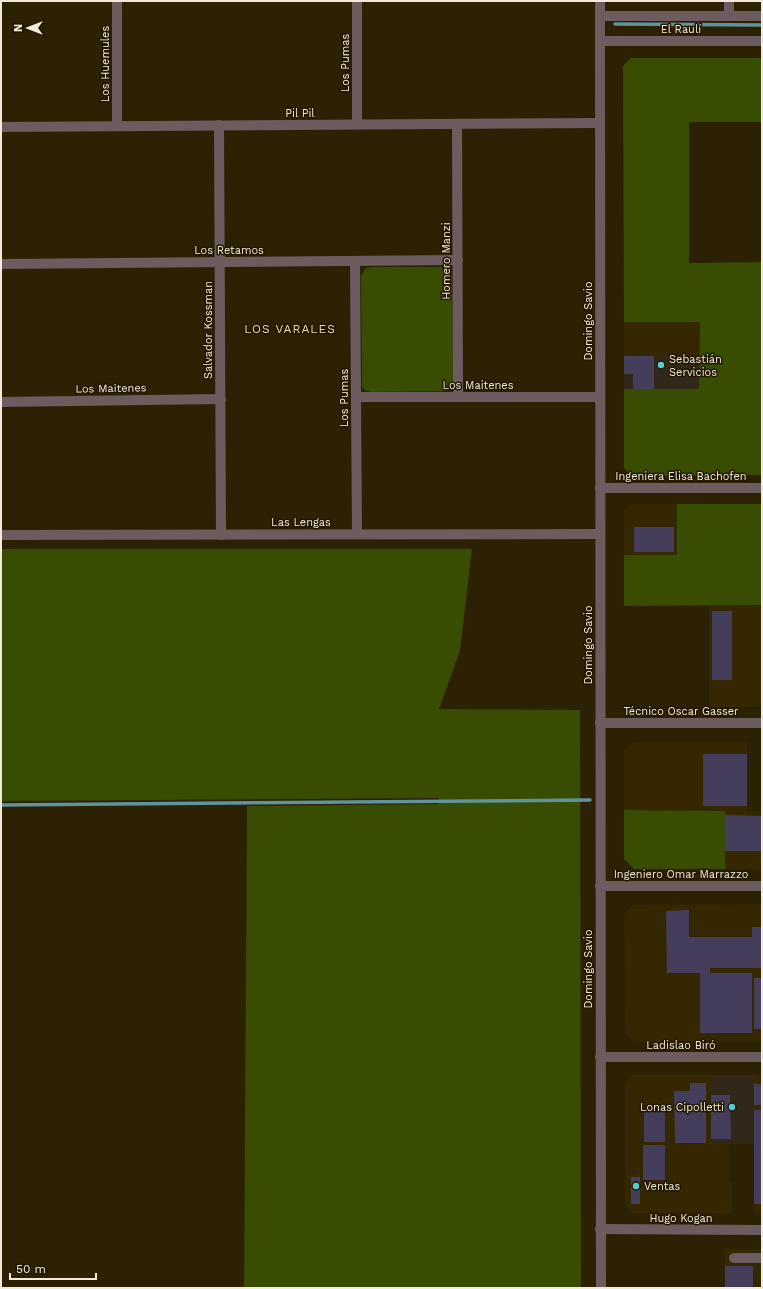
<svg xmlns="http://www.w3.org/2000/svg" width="763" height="1289" font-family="'Work Sans',sans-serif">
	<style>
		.commercial { fill: #322819 }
		.built { fill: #352700 }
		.green { fill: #384c02 }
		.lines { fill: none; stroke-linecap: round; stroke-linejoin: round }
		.stream { stroke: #5f939e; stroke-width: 3.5 }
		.building { fill: #453e5a }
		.minor { stroke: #6d5c5f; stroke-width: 10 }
		.poi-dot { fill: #51ccd1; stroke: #221700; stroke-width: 1.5 }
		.labels { text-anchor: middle; stroke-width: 3; stroke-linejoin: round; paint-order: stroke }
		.street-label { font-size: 11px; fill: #f3ebda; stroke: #221700 }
		.poi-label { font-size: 11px; fill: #f3ebda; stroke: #221700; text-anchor: start }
		.neighbourhood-label { font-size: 12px; letter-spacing: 1px; fill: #e8dab7; stroke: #221700 }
	</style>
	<rect width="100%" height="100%" fill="#2c2103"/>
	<g class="commercial">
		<rect x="624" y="356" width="75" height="33"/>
		<rect x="711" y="1075" width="43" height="69"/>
	</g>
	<g class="built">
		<polygon points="624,322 700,322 699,356 624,356"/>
		<polygon points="631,504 677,504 677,555 624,555 624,511"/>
		<polygon points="762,605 762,707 709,707 709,606"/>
		<polygon points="633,742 747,742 747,811 762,811 762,869 725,869 725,811 624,810 624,751"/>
		<polygon points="762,904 762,1042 634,1042 625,1033 624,914 634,905"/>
		<polygon points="633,1075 711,1075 711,1144 729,1144 729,1182 732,1182 732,1213 633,1213 625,1205 625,1083"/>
		<rect x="754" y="1075" width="8" height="138"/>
		<rect x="725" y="1249" width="37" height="39"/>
	</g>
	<g class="green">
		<polygon points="631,58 762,58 762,122 689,122 689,263 762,262 762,475 632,476 624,468 624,389 699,389 700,322 624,322 623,66"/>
		<polygon points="372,267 442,267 450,270 452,276 453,381 452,387 448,391 372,392 366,391 362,387 361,276 366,268"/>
		<polygon points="677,504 762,504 762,605 624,606 624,555 677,555"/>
		<polygon points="1,549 472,549 460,651 439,709 580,710 581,1288 244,1288 247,806 439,804 439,798 1,801"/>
		<polygon points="624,810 725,811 725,869 634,869 624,859"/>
	</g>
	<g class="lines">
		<g class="stream">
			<polyline points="615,24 762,25"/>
			<polyline points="1,805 590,800"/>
		</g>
	</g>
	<g class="building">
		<polygon points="624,356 654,356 654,389 633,389 633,374 624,374"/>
		<rect x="634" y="527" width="40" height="25"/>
		<rect x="712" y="611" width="20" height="69"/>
		<rect x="703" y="754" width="44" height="52"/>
		<polygon points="725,815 762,816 762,851 725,851"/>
		<polygon points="689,910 689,937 752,937 752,927 762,927 762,968 710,968 710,973 752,973 752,1033 700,1033 700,973 667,973 666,911"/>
		<rect x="754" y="978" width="8" height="51"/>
		<polygon points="690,1083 706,1083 706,1143 675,1143 674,1091 690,1091"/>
		<polygon points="754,1083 762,1085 762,1105 754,1105"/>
		<polygon points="711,1095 730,1095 731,1139 711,1139"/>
		<rect x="754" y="1110" width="8" height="94"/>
		<rect x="644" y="1112" width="21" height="30"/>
		<rect x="643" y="1145" width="22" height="35"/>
		<rect x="631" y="1177" width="9" height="27"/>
		<rect x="725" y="1266" width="28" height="22"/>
	</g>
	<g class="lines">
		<g class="minor">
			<polyline points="117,1 117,126"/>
			<polyline points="357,1 357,124"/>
			<polyline points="600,1 601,1288"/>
			<polyline points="729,1 729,16"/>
			<polyline points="600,16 762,16"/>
			<polyline points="600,41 762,41"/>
			<polyline points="457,124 458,397"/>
			<polyline points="219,125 221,535"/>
			<polyline points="1,127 600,123"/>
			<polyline points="355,261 357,534"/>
			<polyline points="1,264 458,260"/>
			<polyline points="356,397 600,397"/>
			<polyline points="1,402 221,399"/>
			<polyline points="600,488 762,488"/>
			<polyline points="1,535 600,534"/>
			<polyline points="600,723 762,723"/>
			<polyline points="600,886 762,886"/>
			<polyline points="600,1057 762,1057"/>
			<polyline points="600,1229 762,1230"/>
			<polyline points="734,1258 762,1258"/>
		</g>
	</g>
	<g class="poi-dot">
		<circle cx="661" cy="365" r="4"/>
		<circle cx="732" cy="1107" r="4"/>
		<circle cx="636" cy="1186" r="4"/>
	</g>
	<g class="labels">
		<g class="street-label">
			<text x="681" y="33">El Raulí</text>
			<text transform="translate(345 63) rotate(-90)" y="4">Los Pumas</text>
			<text transform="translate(105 64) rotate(-90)" y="4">Los Huemules</text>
			<text x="300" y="117">Pil Pil</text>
			<text x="229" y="254">Los Retamos</text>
			<text transform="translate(446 261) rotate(-90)" y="4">Homero Manzi</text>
			<text transform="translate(588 321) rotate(-90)" y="4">Domingo Savio</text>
			<text transform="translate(208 330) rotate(-90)" y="4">Salvador Kossman</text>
			<text x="478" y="389">Los Maitenes</text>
			<text transform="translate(111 388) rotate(-1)" y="4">Los Maitenes</text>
			<text transform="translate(344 398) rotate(-90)" y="4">Los Pumas</text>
			<text x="681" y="480">Ingeniera Elisa Bachofen</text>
			<text x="301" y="526">Las Lengas</text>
			<text transform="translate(588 645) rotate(-90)" y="4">Domingo Savio</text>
			<text x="681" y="715">Técnico Oscar Gasser</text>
			<text x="681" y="878">Ingeniero Omar Marrazzo</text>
			<text transform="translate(588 969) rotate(-90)" y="4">Domingo Savio</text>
			<text x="681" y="1049">Ladislao Biró</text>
			<text x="681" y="1222">Hugo Kogan</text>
		</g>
		<g class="poi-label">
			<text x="669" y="363">Sebastián<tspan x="669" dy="13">Servicios</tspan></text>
			<text x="724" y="1111" text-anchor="end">Lonas Cipolletti</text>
			<text x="644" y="1190">Ventas</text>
		</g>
		<g class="neighbourhood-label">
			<text x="290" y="333">LOS VARALES</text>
		</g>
	</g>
	<rect width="763" height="1289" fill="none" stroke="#f3ebda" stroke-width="4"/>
	<g transform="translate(28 28) rotate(270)" stroke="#221700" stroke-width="3" paint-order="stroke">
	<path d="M0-3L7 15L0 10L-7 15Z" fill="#f3ebda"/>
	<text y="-6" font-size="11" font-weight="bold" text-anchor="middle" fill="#f3ebda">N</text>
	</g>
	<path d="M10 1273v6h86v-6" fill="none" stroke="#f3ebda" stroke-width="2"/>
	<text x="16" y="1273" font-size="12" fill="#f3ebda" stroke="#221700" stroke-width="3" paint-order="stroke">50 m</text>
</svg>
